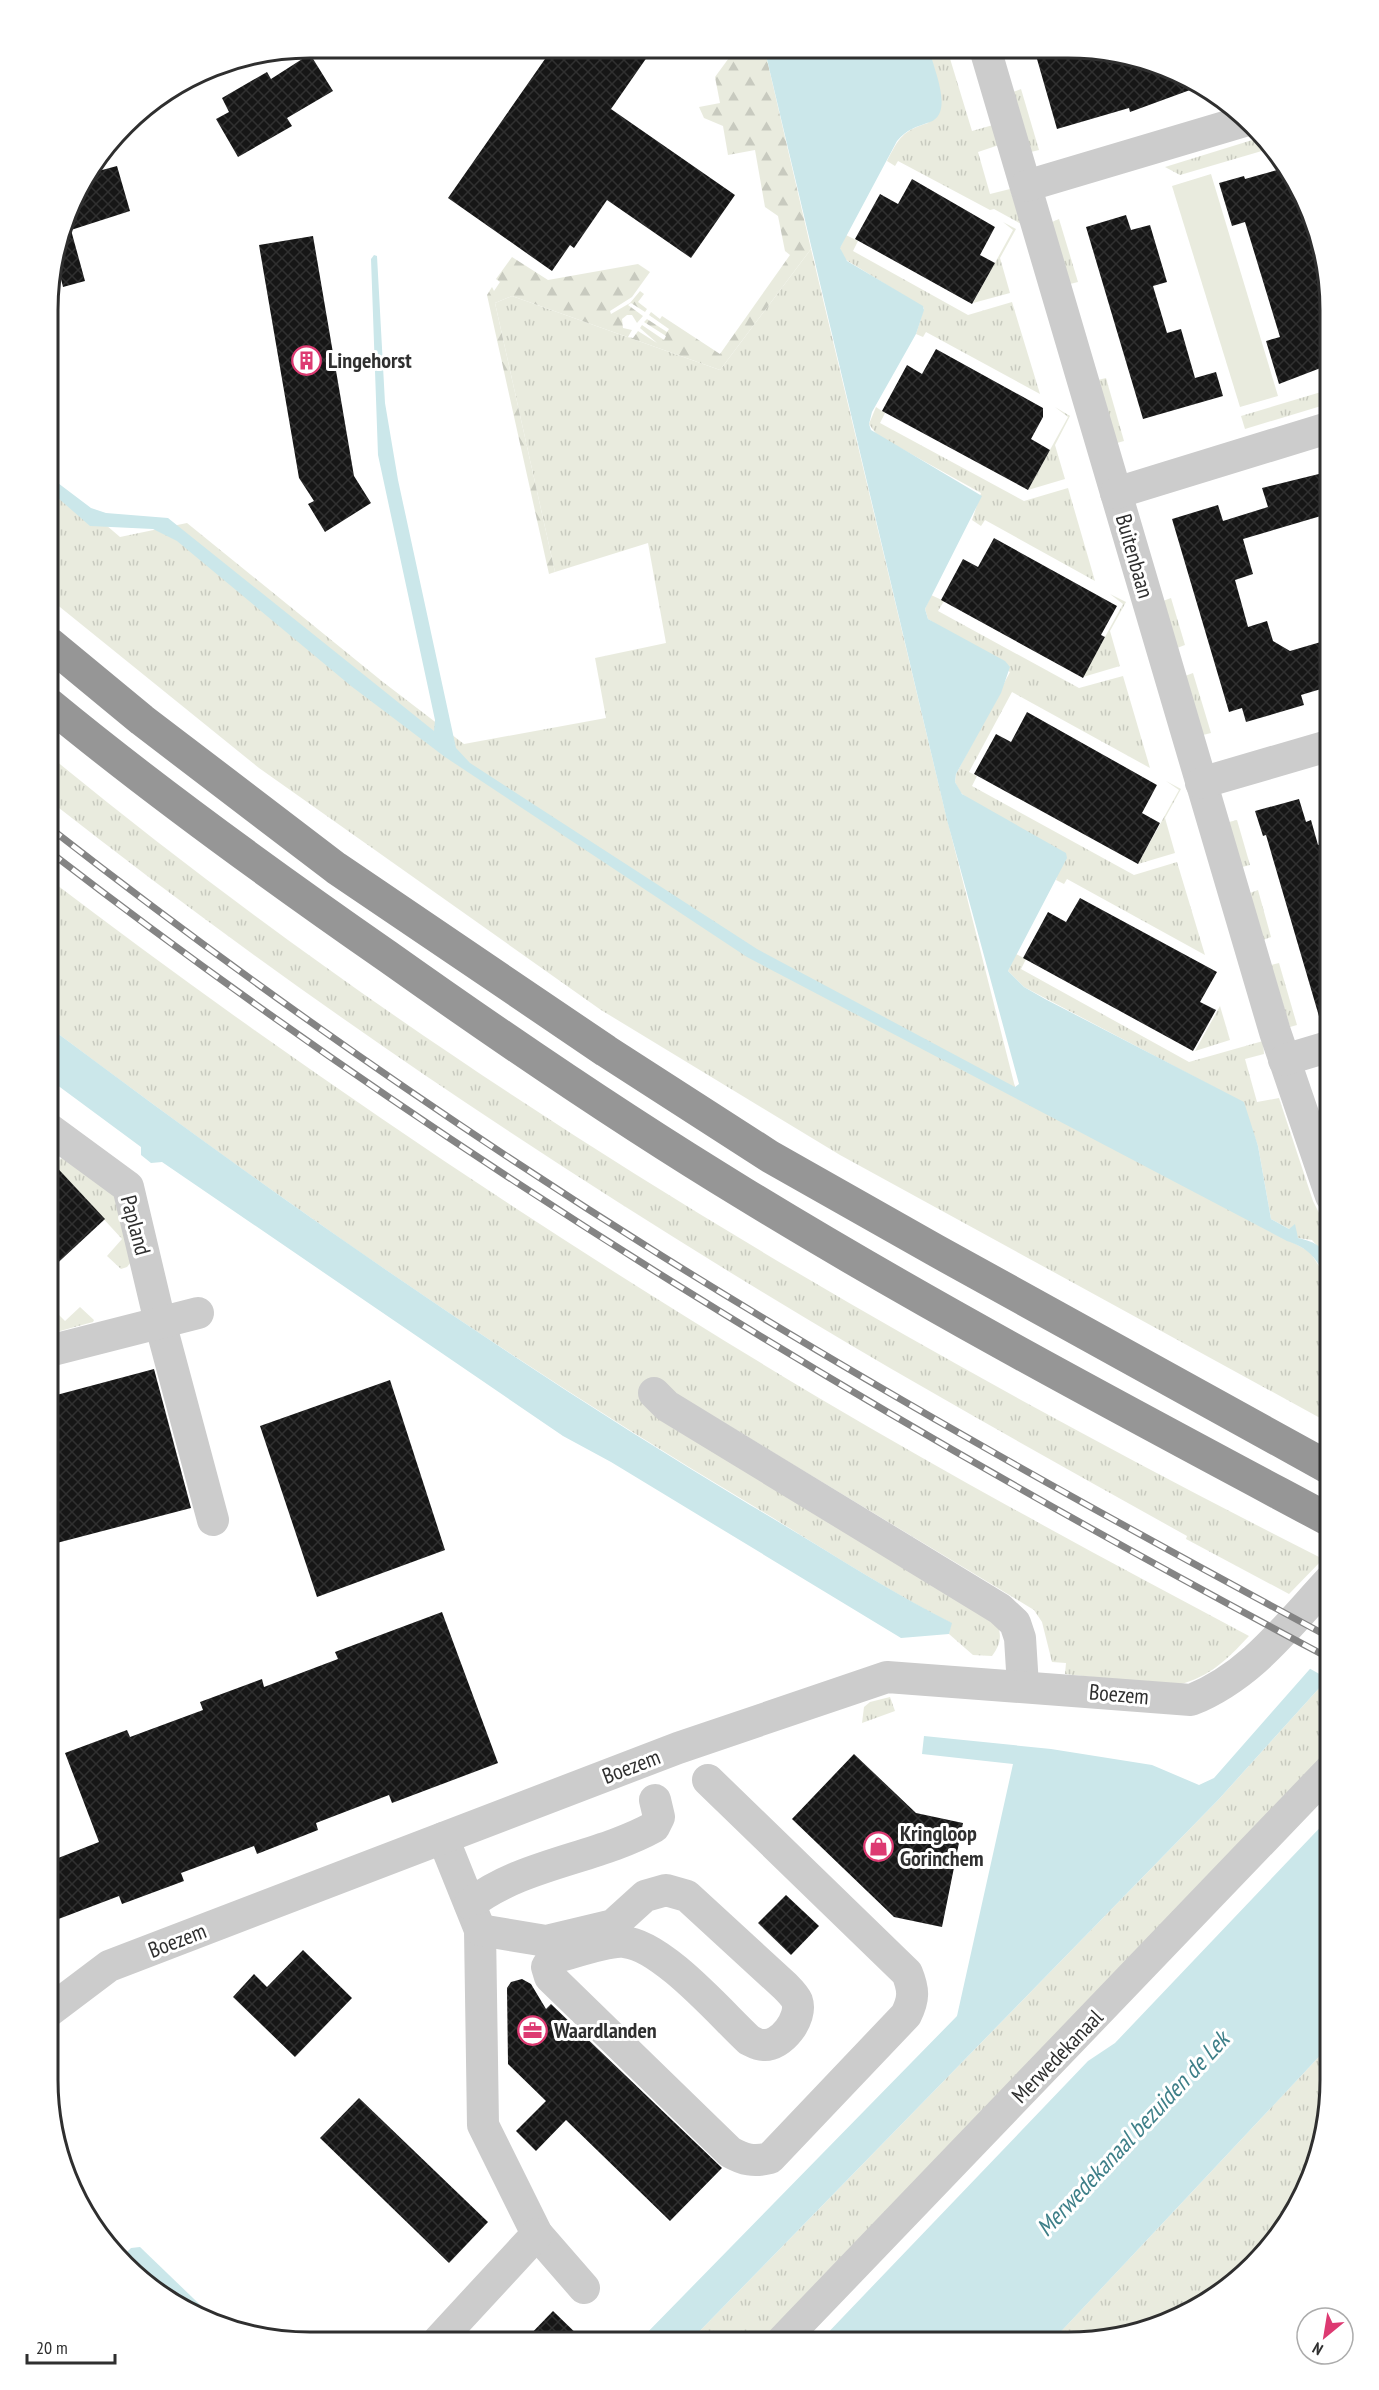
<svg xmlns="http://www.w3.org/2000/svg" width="1379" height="2390" font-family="'PT Sans Narrow',sans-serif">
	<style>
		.grass { fill: url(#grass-tufts) }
		.forest { fill: url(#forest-firs) }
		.park { fill: #e9ebde }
		.water { fill: #cbe7ea }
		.pier { fill: #fff }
		.building { fill: url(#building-cross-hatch) }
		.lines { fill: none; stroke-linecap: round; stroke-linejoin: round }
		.minor { stroke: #ccc; stroke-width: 32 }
		.highway { stroke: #969696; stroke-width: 33 }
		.rail-casing { stroke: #848484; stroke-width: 7 }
		.rail { stroke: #fff; stroke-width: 4.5; stroke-dasharray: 14; stroke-linecap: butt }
		.labels { text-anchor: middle; stroke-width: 6; stroke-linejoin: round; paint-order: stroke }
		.poi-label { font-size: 22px; font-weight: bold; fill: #2f2f2f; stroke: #fff; text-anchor: start }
		.street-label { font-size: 22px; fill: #2f2f2f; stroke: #fff }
		.water-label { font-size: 24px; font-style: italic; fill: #3e7f88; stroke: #fff }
		.rim { fill: none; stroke: #2f2f2f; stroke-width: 3 }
	</style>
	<defs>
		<pattern id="grass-tufts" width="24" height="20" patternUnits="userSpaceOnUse" patternTransform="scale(1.5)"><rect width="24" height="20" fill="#e9ebde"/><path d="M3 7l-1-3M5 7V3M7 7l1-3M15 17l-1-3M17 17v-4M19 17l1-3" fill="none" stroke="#c8cabf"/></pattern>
		<pattern id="forest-firs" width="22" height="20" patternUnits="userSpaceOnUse" patternTransform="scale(1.5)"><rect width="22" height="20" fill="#e9ebde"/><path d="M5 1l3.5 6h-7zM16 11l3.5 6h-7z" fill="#c8cabf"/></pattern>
		<pattern id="building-cross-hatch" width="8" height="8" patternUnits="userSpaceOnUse" patternTransform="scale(1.5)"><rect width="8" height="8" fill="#161616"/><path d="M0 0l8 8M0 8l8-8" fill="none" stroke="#303030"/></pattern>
	</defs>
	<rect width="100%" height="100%" fill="#fff"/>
	<g class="grass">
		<path d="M929,52H948L972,131L993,125L999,145L978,152L990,194L1010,189L1021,224L994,209L990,210L898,161L895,166L887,161C899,138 902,131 928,123L941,98Z"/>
		<polygon points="1021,89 1039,150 1031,152 1013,92"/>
		<polygon points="1262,137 1272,148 1180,175 1165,167"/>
		<polygon points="1059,219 1078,282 1070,284 1052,222"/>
		<polygon points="1003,222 1016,229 1000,258 1010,293 973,303 1013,230"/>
		<polygon points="846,235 858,241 853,251 968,315 1012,302 1040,394 926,332 923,337 916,334 924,308 843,258 840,248"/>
		<polygon points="811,249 944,807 1015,1087 1310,1252 1331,1285 1331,1424 840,1155 601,1010 259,768 50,599 50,477 120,537 187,523 383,682 464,744 606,718 595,658 666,643 648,543 555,572 495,303 512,296 720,370"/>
		<polygon points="1106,378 1124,441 1117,443 1098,380"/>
		<polygon points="1331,389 1331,403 1245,429 1241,416"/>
		<polygon points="876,407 885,413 880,423 1024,501 1068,488 1095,581 985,520 981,526 972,520 981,493 877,435 869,424"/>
		<polygon points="1055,407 1070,416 1055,445 1065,479 1028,490 1068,417"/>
		<polygon points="1110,594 1126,602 1110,631 1120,666 1083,677 1123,604"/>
		<polygon points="931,595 944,601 938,611 1079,688 1123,676 1150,768 1012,692 969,772 977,776 972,786 1134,875 1177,862 1205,955 1067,879 1064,884 1056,880 1057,877 960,792 955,782 956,774 1010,672 928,619 925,609"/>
		<polygon points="1171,598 1185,645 1177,648 1163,601"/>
		<polygon points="1193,673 1211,733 1203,735 1185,676"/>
		<path d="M50,756C438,1075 875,1332 1323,1559L1289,1594L1186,1539L1187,1536C1074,1473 961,1410 849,1344C572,1180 303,1000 50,801Z"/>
		<polygon points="1166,781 1181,789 1165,818 1175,853 1138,864 1179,790"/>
		<polygon points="1237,820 1250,865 1242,867 1229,822"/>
		<path d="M49,879C296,1067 553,1239 819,1398C961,1482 1106,1560 1249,1636C1226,1661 1206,1680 1172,1686L1065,1674L1066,1663L1052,1662L1042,1622L1034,1610L660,1384L992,1613C1001,1630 1004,1640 992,1656L973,1655L949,1634L951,1623C882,1588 817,1544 750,1504C507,1359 275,1197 49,1027Z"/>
		<polygon points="1258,890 1271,937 1263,940 1250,893"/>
		<polygon points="1016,954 1026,959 1021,969 1189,1062 1263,1041 1264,1054 1245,1059 1257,1102 1279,1098 1313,1201 1331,1237 1331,1262 1312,1240 1298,1238 1292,1228 1289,1229 1271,1219 1258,1146 1242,1102 1024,987 1008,971"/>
		<polygon points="1279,963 1297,1025 1290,1027 1271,965"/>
		<polygon points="1220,1006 1230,1040 1195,1051"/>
		<polygon points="64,1156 114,1195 131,1262 127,1267 121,1269 107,1256 122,1239 54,1165"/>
		<polygon points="80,1307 94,1320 93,1322 49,1334 49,1321 57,1313 65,1321"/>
		<path d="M1331,1675C1331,1719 1339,1747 1310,1784L764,2341H690L1219,1799Z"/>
		<polygon points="890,1697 895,1711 862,1723 864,1707 870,1702"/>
		<polygon points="1330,2045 1330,2097 1311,2179 1276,2239 1214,2297 1153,2328 1068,2342 1051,2342"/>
	</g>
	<polygon class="forest" points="734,51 765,51 811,249 720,370 512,296 495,303 555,572 549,574 487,295 492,287 494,291 500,282 496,279 512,257 548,280 638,264 650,272 632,297 610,311 611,314 630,303 640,291 644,294 638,302 647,309 645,312 631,303 628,305 643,316 637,323 632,315 627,315 622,319 623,328 632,330 628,337 633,338 638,331 657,343 640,328 642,325 664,340 666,336 644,322 647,319 667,332 669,329 649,315 651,312 660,319 662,316 720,354 790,255 785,251 778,216 765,207 755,150 728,155 723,126 704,118 699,107 720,103 715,77"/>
	<polygon class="park" points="1211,174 1278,396 1240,407 1172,186"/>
	<g class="water">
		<path d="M765,51L930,52C934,70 954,113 930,122C916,127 907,129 897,141L840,248L847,261L923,306L924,310L916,334L872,412L869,424L871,430L982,496L925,609L928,619L1005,661L1010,667L1001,693L956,774L955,782L962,794L1066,853L1067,858L1008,971L1024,987L1045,999L1244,1102L1258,1146L1271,1219L1289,1229L1295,1224L1298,1238C1328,1244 1331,1259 1331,1285C1317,1262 1314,1250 1287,1241L747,957L445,757L351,686L177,541L153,529L90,526L50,491V477L91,508L106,513L168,518L434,731L435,720L378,455L371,259L374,255L377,256L385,403L398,480L456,748L470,763L757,949L1015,1087L1019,1084L947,820Z"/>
		<path d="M49,1027C276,1197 507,1359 750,1505C817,1544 883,1588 952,1623L949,1634L901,1638L611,1462L563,1436L162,1162L151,1163L141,1155V1147L49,1079Z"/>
		<polygon points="1331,1645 1331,1675 1219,1799 690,2341 639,2341 957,2016 1013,1764 922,1754 924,1736 1051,1749 1152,1765 1199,1785 1214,1778"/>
		<polygon points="1331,1816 1330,2045 1053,2340 820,2341 1088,2061 1115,2043"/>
		<polygon points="140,2247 221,2325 210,2322 151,2287 122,2257 131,2248"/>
	</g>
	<polygon class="pier" points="1331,1642 1331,1680 1330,1680 1307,1667"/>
	<g class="building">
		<polygon points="552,49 652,50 611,109 735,195 691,258 607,200 574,248 570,245 552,271 448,198"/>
		<polygon points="1035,52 1119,53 1184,75 1201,86 1130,112 1129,108 1057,129"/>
		<polygon points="310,54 333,91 287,118 292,126 238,157 216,119 229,112 222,98 267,72 271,79"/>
		<polygon points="117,166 130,211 71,230 85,281 63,287 56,259 75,194 91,173"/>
		<polygon points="1288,167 1317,226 1331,311 1331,364 1279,384 1266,341 1280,337 1245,222 1232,226 1219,183 1244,176 1245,179"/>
		<polygon points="912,179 995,227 980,255 995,263 972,304 855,239 880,194 898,204"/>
		<polygon points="1126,215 1131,230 1150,225 1167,282 1153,286 1167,333 1181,329 1195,378 1216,372 1223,396 1143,419 1086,227"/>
		<polygon points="313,236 354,476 371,503 325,532 308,504 314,501 299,478 259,245"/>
		<polygon points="936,349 1043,408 1043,417 1031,439 1050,450 1028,490 882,411 907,365 922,374"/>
		<polygon points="1331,471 1331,513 1243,539 1253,574 1235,580 1248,627 1267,621 1273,641 1290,651 1331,639 1331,686 1301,695 1304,705 1246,722 1242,708 1229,712 1172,519 1218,505 1223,521 1268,507 1262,488"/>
		<polygon points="994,538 1117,606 1101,635 1105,637 1083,678 941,600 963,559 978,567"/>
		<polygon points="1027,712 1157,785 1142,813 1160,823 1138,864 974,774 996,734 1011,742"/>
		<polygon points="1299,799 1306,822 1311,820 1318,845 1331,841 1331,1029 1323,1030 1266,835 1263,836 1255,811"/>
		<polygon points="1080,898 1217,972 1200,1002 1216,1010 1193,1051 1023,958 1048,912 1066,922"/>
		<polygon points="49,1159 105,1219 49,1271"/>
		<polygon points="154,1369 191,1508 49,1545 49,1397"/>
		<polygon points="390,1380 445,1550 317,1597 260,1426"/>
		<polygon points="442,1612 498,1763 392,1803 389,1795 316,1823 318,1830 257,1854 254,1846 181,1873 184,1881 122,1904 119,1896 48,1923 48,1862 99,1842 65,1753 127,1730 130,1737 203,1710 200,1702 262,1679 264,1687 338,1659 335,1652"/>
		<polygon points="854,1754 916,1813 963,1823 942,1927 894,1917 792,1819"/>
		<polygon points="786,1895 819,1926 791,1955 758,1923"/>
		<polygon points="303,1950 352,1998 295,2057 233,1997 254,1974 267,1987"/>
		<polygon points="522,1979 531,1984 546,2009 551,2004 722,2168 670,2221 566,2120 536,2151 516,2131 546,2101 508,2064 507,1988 511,1982"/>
		<polygon points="359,2098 488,2222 449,2263 320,2138"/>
		<polygon points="553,2311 584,2341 525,2340"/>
	</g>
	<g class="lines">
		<g class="minor">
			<polyline points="986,52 1275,1032 1331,1196"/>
			<polyline points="1026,186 1248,120"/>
			<polyline points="1116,493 1331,427"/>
			<polyline points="1201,783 1331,745"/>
			<polyline points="1284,1060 1331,1046"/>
			<polyline points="49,1129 128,1187 160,1322 213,1520"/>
			<polyline points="49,1351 198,1313"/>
			<polyline points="654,1393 667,1406 1000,1609 1015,1623 1020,1638 1023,1686"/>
			<polyline points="443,1838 480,1930 483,2125 537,2234 584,2288"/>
			<path d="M470,1904C523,1863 596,1859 654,1827L659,1817L655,1800"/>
			<path d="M480,1930L546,1941L613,1925L645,1896L666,1890L687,1896L785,1986C789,1990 795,1996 797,2001C803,2018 781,2047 763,2045C758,2045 753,2042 749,2040C721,2014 662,1945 624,1942C610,1940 569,1954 553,1958L547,1967L550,1977L730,2152C744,2160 754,2162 770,2158L906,2015C914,1999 914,1990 907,1973L708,1780"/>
			<path d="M48,2012L109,1966L678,1748L887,1677L1191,1700C1251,1676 1287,1626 1331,1579"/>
			<polyline points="439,2340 537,2234"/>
			<polyline points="782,2341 1331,1769"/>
		</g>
		<g class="highway">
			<polyline points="50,644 142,720 336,868 606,1051 769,1156 935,1250 1331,1469"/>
			<path d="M50,705C158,794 272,876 387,956C504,1039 621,1119 743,1193C934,1310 1133,1415 1331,1521"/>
		</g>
		<defs>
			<g id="rail">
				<path d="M50,828C246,981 451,1124 662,1256C880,1392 1104,1516 1331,1638"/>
				<path d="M50,852C451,1161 884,1422 1331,1659"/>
			</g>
		</defs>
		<use href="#rail" class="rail-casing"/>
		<use href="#rail" class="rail"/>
	</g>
	<defs>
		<symbol id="building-ring" viewBox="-11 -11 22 22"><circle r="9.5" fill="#fff" stroke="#dd3a72" stroke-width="1.5"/><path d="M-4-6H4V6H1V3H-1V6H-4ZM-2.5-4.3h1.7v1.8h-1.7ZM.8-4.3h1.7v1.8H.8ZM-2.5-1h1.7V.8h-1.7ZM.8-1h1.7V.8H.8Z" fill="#dd3a72"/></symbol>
		<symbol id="shop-ring" viewBox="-11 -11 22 22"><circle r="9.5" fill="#fff" stroke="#dd3a72" stroke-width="1.5"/><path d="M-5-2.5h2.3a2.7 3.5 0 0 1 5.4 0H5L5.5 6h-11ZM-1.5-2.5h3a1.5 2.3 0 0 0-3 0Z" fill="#dd3a72"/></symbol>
		<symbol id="office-ring" viewBox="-11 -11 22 22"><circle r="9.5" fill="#fff" stroke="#dd3a72" stroke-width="1.5"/><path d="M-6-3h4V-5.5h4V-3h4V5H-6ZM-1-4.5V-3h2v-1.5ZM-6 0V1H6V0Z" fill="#dd3a72"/></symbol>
	</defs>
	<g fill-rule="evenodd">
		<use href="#building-ring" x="290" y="344" width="33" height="33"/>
		<use href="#shop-ring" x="862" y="1830" width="33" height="33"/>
		<use href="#office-ring" x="516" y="2014" width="33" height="33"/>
	</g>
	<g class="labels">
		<g class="poi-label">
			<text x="328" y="368">Lingehorst</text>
			<text x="900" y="1841">Kringloop<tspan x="900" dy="25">Gorinchem</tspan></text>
			<text x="554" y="2038">Waardlanden</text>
		</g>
		<g class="street-label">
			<text transform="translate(1135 556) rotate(74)" y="8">Buitenbaan</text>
			<text transform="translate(136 1225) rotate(75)" y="8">Papland</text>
			<text transform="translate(1119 1694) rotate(5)" y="8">Boezem</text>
			<text transform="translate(631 1766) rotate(-21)" y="8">Boezem</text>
			<text transform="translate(177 1940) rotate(-21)" y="8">Boezem</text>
			<text transform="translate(1057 2056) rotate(-46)" y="8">Merwedekanaal</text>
		</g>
		<g class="water-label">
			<text transform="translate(1133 2134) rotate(-47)" y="8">Merwedekanaal bezuiden de Lek</text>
		</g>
	</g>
	<path d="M0 0H1379V2390H0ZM310 58H1068A252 252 0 0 1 1320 310V2080A252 252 0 0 1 1068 2332H310A252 252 0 0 1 58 2080V310A252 252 0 0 1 310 58Z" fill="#fff" fill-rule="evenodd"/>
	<path class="rim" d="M310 58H1068A252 252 0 0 1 1320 310V2080A252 252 0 0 1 1068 2332H310A252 252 0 0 1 58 2080V310A252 252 0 0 1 310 58Z"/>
	<g transform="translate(1325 2336) rotate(210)"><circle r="28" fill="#ffffff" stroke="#acacac" stroke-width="1.5"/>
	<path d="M0-4.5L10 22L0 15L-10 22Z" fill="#dd3a72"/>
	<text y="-9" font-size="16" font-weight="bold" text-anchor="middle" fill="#2f2f2f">N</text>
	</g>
	<path d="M27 2354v9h88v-9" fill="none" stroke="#2f2f2f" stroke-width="3"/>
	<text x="36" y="2354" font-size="18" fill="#2f2f2f" stroke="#ffffff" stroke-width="4.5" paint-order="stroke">20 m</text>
</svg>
